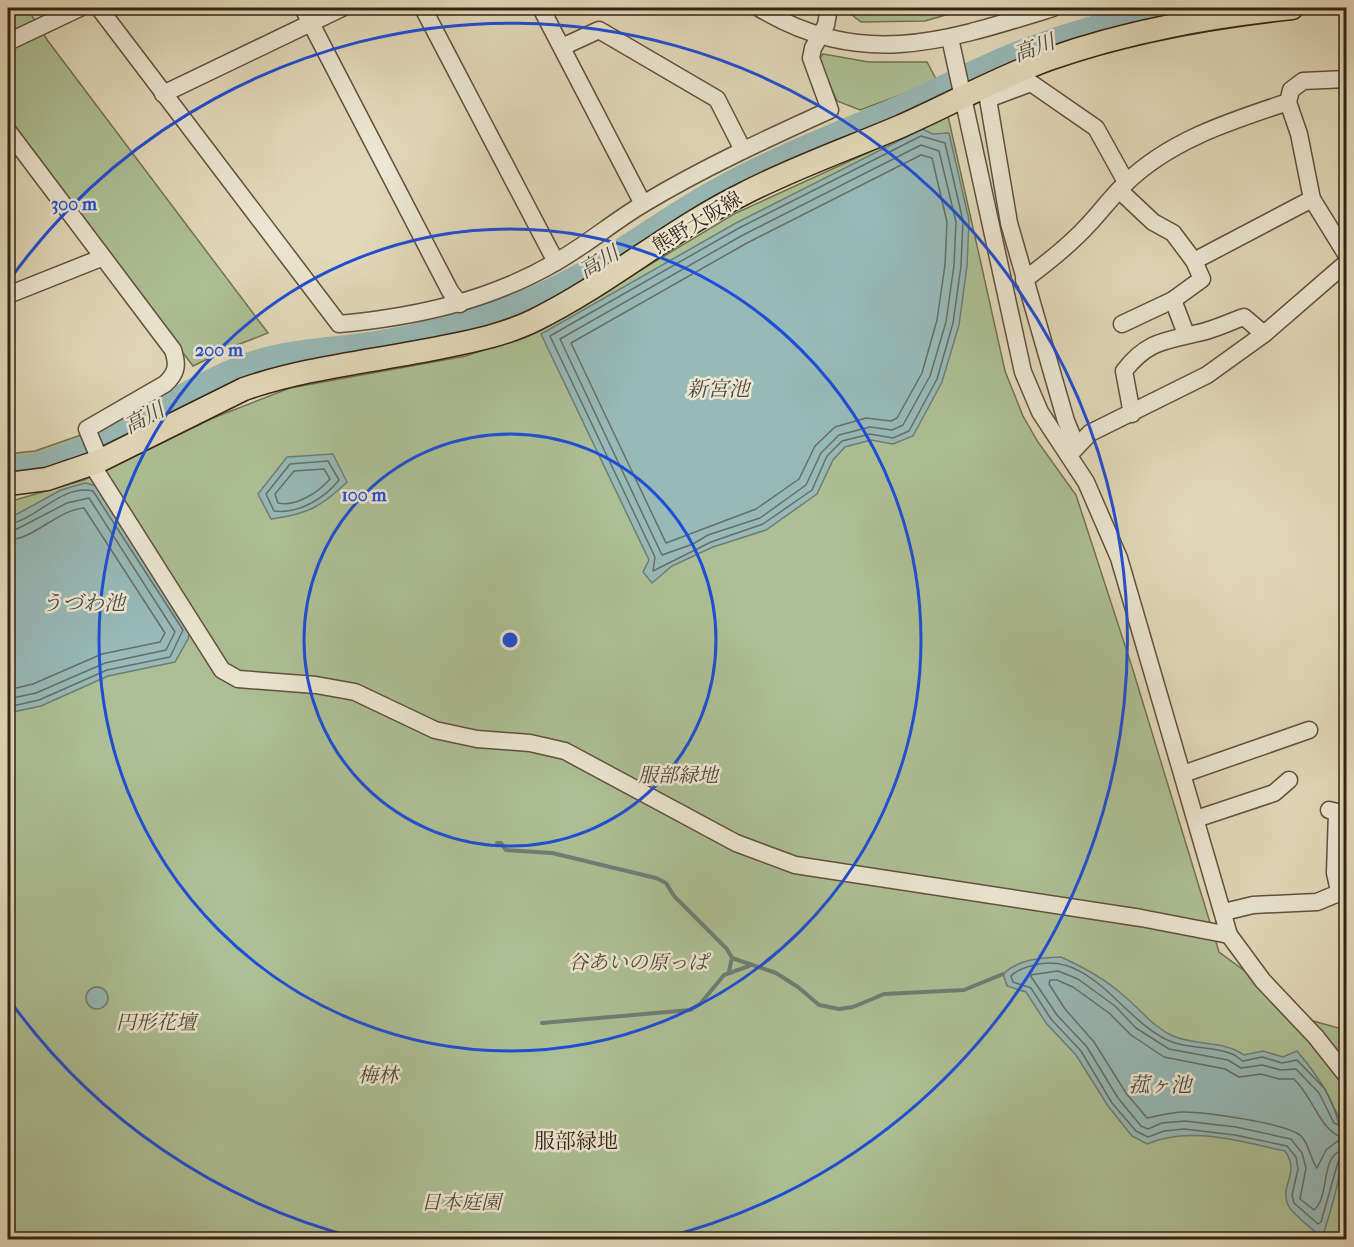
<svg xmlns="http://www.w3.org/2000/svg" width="1354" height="1247" font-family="'IM FELL French Canon','Noto Serif JP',serif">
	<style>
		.green { fill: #adc095; stroke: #717254; stroke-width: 1.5 }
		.water { fill: #97b9b7; stroke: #707d76; stroke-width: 1.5 }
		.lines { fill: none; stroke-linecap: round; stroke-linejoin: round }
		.shore { stroke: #666e66; stroke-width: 1.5 }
		.stream { stroke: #707d76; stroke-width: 4 }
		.river { stroke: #97b9b7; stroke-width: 24 }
		.minor-casing { stroke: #60503d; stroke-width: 19 }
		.major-casing { stroke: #352314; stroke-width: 25 }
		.minor { stroke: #ece6d2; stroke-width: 16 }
		.major { stroke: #e2d9b9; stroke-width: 22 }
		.ring { fill: none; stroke: #1d4ed8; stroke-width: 3 }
		.labels { text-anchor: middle; stroke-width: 5; stroke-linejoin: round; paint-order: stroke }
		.street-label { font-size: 20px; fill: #352314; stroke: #ece6d2 }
		.park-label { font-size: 20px; font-style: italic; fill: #534a34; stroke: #ece6d2 }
		.water-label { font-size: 21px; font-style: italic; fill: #4e483d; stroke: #ece6d2 }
		.neighbourhood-label { font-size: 21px; fill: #352314; stroke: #ece6d2 }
		.centre { fill: #1d4ed8; stroke: #ece6d2; stroke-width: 3 }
		.ring-label { font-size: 18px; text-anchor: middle; font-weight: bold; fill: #1d4ed8; stroke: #ece6d2; stroke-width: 5; stroke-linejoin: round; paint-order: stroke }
	</style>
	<rect width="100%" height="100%" fill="#e2d9b9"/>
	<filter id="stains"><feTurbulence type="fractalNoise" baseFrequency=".00333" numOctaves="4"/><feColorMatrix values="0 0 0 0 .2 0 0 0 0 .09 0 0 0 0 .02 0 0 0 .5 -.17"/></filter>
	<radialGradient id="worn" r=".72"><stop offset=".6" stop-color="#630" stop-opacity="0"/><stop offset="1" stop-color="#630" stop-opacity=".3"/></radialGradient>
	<g class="green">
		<polygon points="8,8 27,8 48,41 268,333 232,347 193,366 8,121"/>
		<polygon points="843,8 970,8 925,21 861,22"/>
		<polygon points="823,54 869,62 927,62 936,79 922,87 860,110 837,101 819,59"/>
		<polygon points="948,116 1005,371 1023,416 1038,442 1076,495 1132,667 1219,952 1313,1021 1346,1030 1346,1239 8,1239 8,502 84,480 213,418 290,388 466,356 541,330 734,214"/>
		<polygon points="81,435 85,444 41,461 8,467 8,454 35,451"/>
	</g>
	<g class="water">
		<polygon points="922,129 933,134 949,133 969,220 967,266 959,325 942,382 913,436 893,444 871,440 845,447 833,460 817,494 766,530 713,547 672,566 652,583 643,572 649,560 541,334 736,223"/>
		<path d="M333,454L347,482C321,507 308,514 271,519L258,494L287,457Z"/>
		<polygon points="85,483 97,486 190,628 188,639 175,662 108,676 41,706 8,713 8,519 61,490"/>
		<path d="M1061,957C1083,967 1105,979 1123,995C1140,1009 1153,1027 1173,1036C1196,1046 1223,1040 1244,1055L1263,1051L1283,1057L1297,1051C1354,1117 1349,1156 1322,1238C1314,1230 1291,1213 1288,1205C1279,1185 1301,1174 1285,1151C1241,1142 1190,1125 1147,1144L1132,1136L1108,1106L1076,1055L1046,1023L1026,992L1007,986L1003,974C1019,959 1039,958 1061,957Z"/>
		<circle cx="97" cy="998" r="11"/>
	</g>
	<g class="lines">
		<g class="shore">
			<polygon points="921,136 945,143 963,221 961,266 953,323 937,379 909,431 893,438 870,434 842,441 827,456 812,490 763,524 711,542 653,571 655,557 550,336 739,228"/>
			<polygon points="921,145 939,151 956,222 954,265 946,322 930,376 903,425 892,430 870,427 839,435 821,453 806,485 760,518 708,535 693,544 662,555 560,339 743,235"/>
			<polygon points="921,155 932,158 947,222 945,265 937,320 922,373 897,418 891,421 866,418 835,427 815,446 799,479 756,509 666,543 571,343 747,243"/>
			<path d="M328,461L339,480C324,499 298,514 274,511L266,494L290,464Z"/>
			<path d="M324,469L330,479C318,493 295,507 278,503L275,494L294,471Z"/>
			<path d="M8,524C37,520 61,484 93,491L183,630L170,657L107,670L39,700L8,707"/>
			<polyline points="8,531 15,530 67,503 89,498 175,632 166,650 105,663 36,693 8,699"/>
			<path d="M8,540C35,539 57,510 84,508L165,633L160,642L102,654L33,684L8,690"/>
			<path d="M1057,980L1073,987L1109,1013L1131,1035L1164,1057L1225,1069L1239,1077L1261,1074L1279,1079H1294C1312,1096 1320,1128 1339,1136V1140L1326,1150L1317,1168C1310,1159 1310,1145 1301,1136C1288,1123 1203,1112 1183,1112C1171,1112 1159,1116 1147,1118L1126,1093L1094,1042L1065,1009L1049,984L1050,980Z"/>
			<path d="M1346,1120L1339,1118L1325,1089L1297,1060L1282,1063L1262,1057L1243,1061C1239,1059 1236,1055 1232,1054C1213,1046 1191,1049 1172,1042C1124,1024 1091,947 1031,966C1024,968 1016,970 1011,976L1013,982L1031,988L1051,1019L1081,1051L1112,1103L1136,1131L1148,1137L1164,1131L1184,1129L1235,1135L1287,1146L1296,1157L1298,1169L1292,1195L1294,1203L1318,1224L1321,1222L1338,1162L1346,1157"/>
			<path d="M1346,1128L1334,1123L1319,1093L1296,1069L1281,1070L1262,1065L1241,1068L1228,1060L1169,1049L1136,1028L1115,1006L1078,979L1058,971L1030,975L1057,1015L1087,1047L1118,1098L1141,1126L1148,1129L1162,1123L1185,1121L1236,1127L1291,1139L1302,1153L1306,1168L1300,1199L1314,1210C1331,1196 1319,1151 1346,1150"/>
		</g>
		<g class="stream">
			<polyline points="497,843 501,843 506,850 552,853 656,878 666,883 674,896 727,949 732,958 776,973 798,987 819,1005 839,1009 853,1007 884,994 964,990 1003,974"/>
			<polyline points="729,971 732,958"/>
			<polyline points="542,1023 690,1010 700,1004 724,975 749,966"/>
		</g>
		<path class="river" d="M8,470C97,461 163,397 245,366C286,350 333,350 376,343C434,334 487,318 541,295C603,268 657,223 716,191C775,158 839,134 901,107C944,88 985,65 1029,49C1077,31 1126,18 1176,8"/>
		<defs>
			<g id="minor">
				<path d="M99,8L339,324C415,317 489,301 556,262C586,245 613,222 643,204C703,168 766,139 830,110L811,58L813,48L826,25L829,8"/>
				<polyline points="303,8 450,291 460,304"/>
				<polyline points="423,8 556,262"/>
				<polyline points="541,8 643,204"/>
				<path d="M759,8C862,70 946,41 1053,8"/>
				<polyline points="950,38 1023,372 1040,412 1086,482 1119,558 1229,935 1263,981 1316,1037 1346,1075"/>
				<polyline points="8,42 80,8"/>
				<polyline points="562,47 599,30 717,99 743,150"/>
				<polyline points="1346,79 1303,81 1291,90 1288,102 1299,134 1312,199 1346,254"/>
				<polyline points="163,94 342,8"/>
				<path d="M8,131L173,350C178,365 177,373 165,384L87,429L97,453L96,471L222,670L238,679L316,685L355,692L435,730L477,739L530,743L565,751L736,843L795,865L1141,918L1229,935"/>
				<polyline points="1119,190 1153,222 1173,233 1194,261 1202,279 1173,300 1122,324"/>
				<polyline points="1194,261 1312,199"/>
				<path d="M1024,280C1047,263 1070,245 1089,224C1102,210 1113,195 1126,183C1170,140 1231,121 1288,102"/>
				<polyline points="8,295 101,258"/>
				<polyline points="1173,300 1186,334"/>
				<path d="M1132,414L1124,371C1147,341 1165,341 1198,333C1214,330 1229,322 1244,317L1264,334"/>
				<polyline points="1076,445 1066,421 1009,223 988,99 1031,83 1096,128 1126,182"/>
				<polyline points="1071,453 1090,433 1207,375 1264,334 1346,263"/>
				<polyline points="1183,774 1309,730"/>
				<polyline points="1329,810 1337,812 1335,873 1339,891"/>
				<polyline points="1196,819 1274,793 1289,780"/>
				<polyline points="1224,912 1253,905 1317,902 1346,890"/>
				<polyline points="1346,1240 1346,1239"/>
			</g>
			<path id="major" d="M8,484L47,479L97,462L244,389C308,367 376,361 443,347C474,341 507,334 535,320C608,284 670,230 743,194C793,168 847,149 899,127C949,105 997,78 1049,59C1128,31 1209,17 1292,8"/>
		</defs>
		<use href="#minor" class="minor-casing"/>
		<use href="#major" class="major-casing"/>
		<use href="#minor" class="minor"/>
		<use href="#major" class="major"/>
	</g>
	<g class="ring">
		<circle cx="510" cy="640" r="206"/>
		<circle cx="510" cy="640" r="411"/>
		<path d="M361 1239A617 617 0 0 1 8 998M8 282A617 617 0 1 1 659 1239"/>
	</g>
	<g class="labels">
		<g class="street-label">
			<text transform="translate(697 222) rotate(-31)" y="7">熊野大阪線</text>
		</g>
		<g class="park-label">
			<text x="678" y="782">服部緑地</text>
			<text x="638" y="969">谷あいの原っぱ</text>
			<text x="156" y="1029">円形花壇</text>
			<text x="378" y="1082">梅林</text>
			<text x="461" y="1209">日本庭園</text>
		</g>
		<g class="water-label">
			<text transform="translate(1034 48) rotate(-20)" y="7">高川</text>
			<text transform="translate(599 262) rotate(-31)" y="7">高川</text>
			<text x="718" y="396">新宮池</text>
			<text transform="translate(144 418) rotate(-28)" y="7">高川</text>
			<text x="83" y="610">うづわ池</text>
			<text x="1160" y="1092">菰ヶ池</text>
		</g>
		<g class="neighbourhood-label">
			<text x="576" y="1148">服部緑地</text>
		</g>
	</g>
	<circle cx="510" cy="640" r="9" class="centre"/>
	<g class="ring-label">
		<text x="74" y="210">300 m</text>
		<text x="219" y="356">200 m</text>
		<text x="364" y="501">100 m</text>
	</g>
	<rect width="1354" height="1247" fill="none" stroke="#e2d9b9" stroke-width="30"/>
	<rect x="9" y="9" width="1336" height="1229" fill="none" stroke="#352314" stroke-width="3"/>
	<rect x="15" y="15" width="1324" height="1217" fill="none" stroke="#352314" stroke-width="1.5"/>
	<rect width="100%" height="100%" filter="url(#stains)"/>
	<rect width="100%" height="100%" fill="url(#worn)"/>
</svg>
